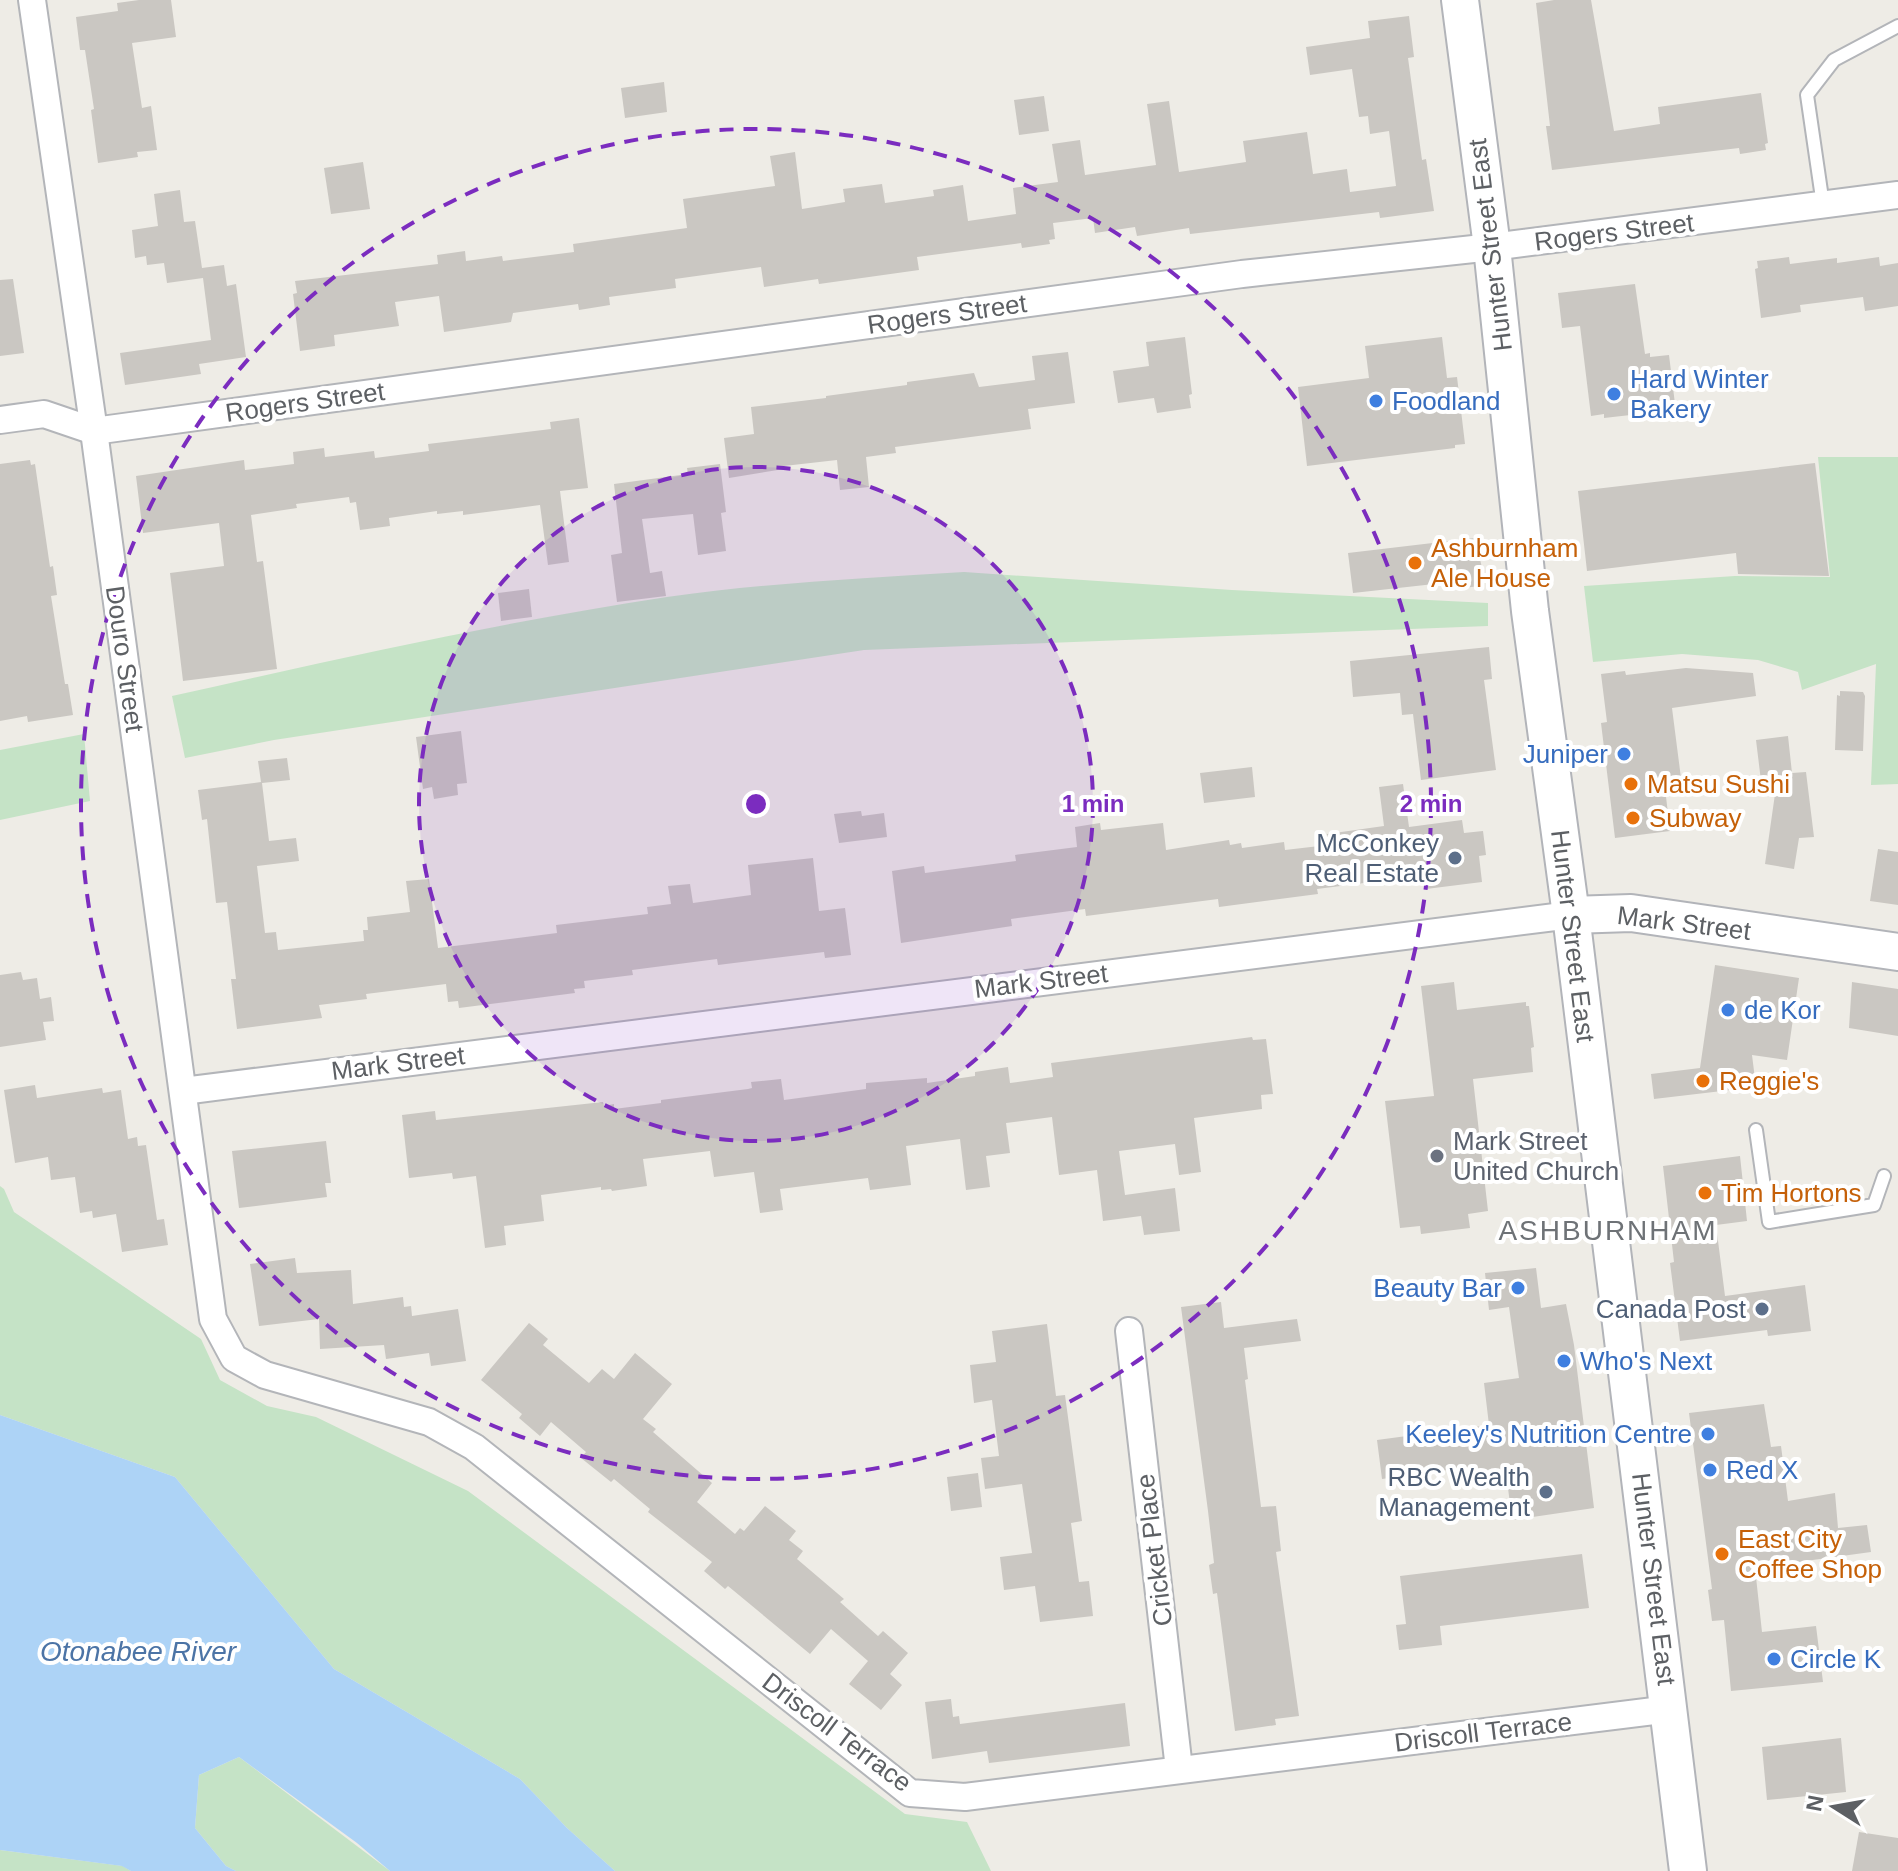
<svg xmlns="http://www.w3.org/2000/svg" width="1898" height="1871" font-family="Arial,sans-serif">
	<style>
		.green { fill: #c5e3c6 }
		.water { fill: #add3f6 }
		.building { fill: #cac7c2 }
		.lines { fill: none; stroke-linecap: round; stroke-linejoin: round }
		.lane-casing { stroke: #b3b5b9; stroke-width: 16 }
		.street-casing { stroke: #b3b5b9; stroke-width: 30 }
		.secondary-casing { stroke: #b2b4b9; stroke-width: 40 }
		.lane { stroke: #fff; stroke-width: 12 }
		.street { stroke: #fff; stroke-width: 26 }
		.secondary { stroke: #fff; stroke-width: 36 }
		.ring { fill: none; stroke: #7b2cbf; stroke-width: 4; stroke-dasharray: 14 10 }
		.shop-dot { fill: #3f7fe0; stroke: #fff; stroke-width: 3 }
		.food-dot { fill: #e8710a; stroke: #fff; stroke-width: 3 }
		.service-dot { fill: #5c6f8a; stroke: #fff; stroke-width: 3 }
		.worship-dot { fill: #6b7280; stroke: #fff; stroke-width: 3 }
		.labels { text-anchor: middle; stroke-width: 8; stroke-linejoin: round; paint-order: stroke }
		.street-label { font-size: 26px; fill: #5d6064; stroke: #fff }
		.shop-label { font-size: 26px; fill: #366cbe; stroke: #fff; text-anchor: start }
		.food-label { font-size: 26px; fill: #c56008; stroke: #fff; text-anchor: start }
		.service-label { font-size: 26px; fill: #4e5e75; stroke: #fff; text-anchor: end }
		.worship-label { font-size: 26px; fill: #5b616d; stroke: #fff; text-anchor: start }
		.neighbourhood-label { font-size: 28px; letter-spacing: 2px; fill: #6e7276; stroke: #fff }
		.water-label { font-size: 28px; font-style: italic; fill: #4c74a6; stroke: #fff }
		.centre { fill: #7b2cbf; stroke: #fff; stroke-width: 4 }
		.ring-label { font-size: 24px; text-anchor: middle; font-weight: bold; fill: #7b2cbf; stroke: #fff; stroke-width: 8; stroke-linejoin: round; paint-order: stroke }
	</style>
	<rect width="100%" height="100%" fill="#eeece6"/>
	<g class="green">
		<polygon points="1818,457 1898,457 1898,784 1871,785 1876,664 1802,690 1798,672 1758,660 1682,654 1593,662 1584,586 1735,576 1830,577"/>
		<path d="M964,572L1232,590L1488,603V626L864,650L274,740L185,758L172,696C337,659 501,622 667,597C766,583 866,578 964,572Z"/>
		<polygon points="84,734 90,801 0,820 0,750"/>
		<polygon points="0,1186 4,1189 14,1212 201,1339 220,1380 267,1406 316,1417 468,1491 905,1814 967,1822 991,1871 615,1871 567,1828 520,1779 334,1669 175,1477 0,1415"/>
		<polygon points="239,1757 390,1871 236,1871 226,1866 195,1828 199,1775"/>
		<polygon points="0,1850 123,1866 131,1871 0,1871"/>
	</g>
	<polygon class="water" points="0,1415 175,1477 334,1669 520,1779 567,1828 615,1871 390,1871 357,1843 239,1757 199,1775 195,1828 226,1866 236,1871 131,1871 122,1866 0,1850"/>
	<g class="building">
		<polygon points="139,0 171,0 176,37 132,43 142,108 151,106 157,150 137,152 138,157 98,163 91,110 94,109 85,50 80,50 76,17 118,11 117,3"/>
		<polygon points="1554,0 1591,0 1614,131 1660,124 1658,107 1761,93 1768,143 1765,144 1766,150 1740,154 1739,148 1552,170 1546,126 1550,126 1536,3"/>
		<polygon points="1409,16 1414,57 1408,58 1422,160 1426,159 1434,211 1380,218 1379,212 1190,234 1189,228 1137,236 1135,227 1095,233 1093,218 1053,223 1055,239 1049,240 1050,244 1022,248 1021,243 917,257 919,270 819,284 818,279 764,287 761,267 675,279 676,288 609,297 610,305 579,310 578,304 513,313 511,322 444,332 439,296 395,302 399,326 334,335 335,346 300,351 293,294 297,293 295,281 438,264 437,255 465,251 466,261 502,256 503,261 574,252 573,244 687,228 683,199 775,186 770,156 795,152 802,209 845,202 843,189 882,184 885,203 934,196 933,190 963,185 968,221 1016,214 1013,188 1058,182 1052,144 1080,140 1085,175 1156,165 1147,104 1169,101 1179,172 1246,162 1243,141 1307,132 1313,174 1347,169 1350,192 1396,186 1389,131 1370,134 1368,116 1359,117 1352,69 1310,75 1306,47 1370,38 1368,21"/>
		<polygon points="664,82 667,112 625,118 621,88"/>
		<polygon points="1044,96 1049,131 1019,135 1014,100"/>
		<polygon points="363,162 370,209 331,214 324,168"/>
		<polygon points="180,190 184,222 195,221 202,268 224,265 227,286 236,284 246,357 199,364 201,374 125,385 120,353 211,340 203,278 167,283 164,263 147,265 146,256 135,258 132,230 158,226 154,194"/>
		<polygon points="1789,257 1790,264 1837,258 1837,263 1879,257 1880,266 1898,263 1898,306 1865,311 1863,297 1800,305 1801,312 1761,318 1755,269 1758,268 1757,261"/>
		<polygon points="13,279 24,353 0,356 0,280"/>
		<polygon points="1635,284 1645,354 1650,353 1650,357 1669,355 1675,404 1656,406 1657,412 1604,418 1604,414 1591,416 1580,326 1562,328 1558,293"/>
		<polygon points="1185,337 1192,394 1189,395 1191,408 1157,413 1154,398 1118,403 1113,371 1149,366 1146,342"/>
		<polygon points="1442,337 1447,378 1457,377 1465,444 1455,445 1455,448 1307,466 1298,387 1369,378 1365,346"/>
		<polygon points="1068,352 1075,403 1028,409 1031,429 895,447 896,453 866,457 869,487 840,490 837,460 784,466 784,469 729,478 724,438 754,434 751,407 826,398 826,396 907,385 907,382 974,373 979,387 1035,380 1032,356"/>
		<polygon points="579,418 588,488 560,491 569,562 548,565 540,505 463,515 463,511 437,514 437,511 389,518 390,526 360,530 356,502 350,503 349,497 296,504 297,508 251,515 257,562 263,561 277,669 183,681 170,573 224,566 219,523 143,533 136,476 244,460 245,470 294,464 293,452 324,448 325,457 374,451 375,458 429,451 428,444 551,429 550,422"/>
		<polygon points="30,460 31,465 35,464 50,567 53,566 57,595 51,596 65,684 68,684 73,715 28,722 27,716 0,721 0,464"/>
		<polygon points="1815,463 1829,576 1738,574 1736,553 1587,571 1578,491"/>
		<polygon points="720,464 726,512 721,513 726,551 698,555 693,514 642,519 650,573 662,571 666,596 617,602 611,555 622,553 614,484 688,474 687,468"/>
		<polygon points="1475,538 1483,572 1480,572 1481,586 1443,590 1443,583 1353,593 1348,553"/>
		<polygon points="529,589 532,617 501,621 498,593"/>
		<polygon points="1489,647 1492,679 1484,680 1496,770 1421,780 1413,714 1402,715 1400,693 1353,697 1350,661"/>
		<polygon points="1686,668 1753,673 1756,696 1672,708 1682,786 1665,788 1670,831 1615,838 1601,723 1607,722 1601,674 1625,671 1626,675"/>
		<polygon points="1840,691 1863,692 1865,696 1863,751 1835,750 1837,695 1840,696"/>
		<polygon points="461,731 467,783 457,784 458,795 434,799 432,787 423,789 416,737"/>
		<polygon points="1788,736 1792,773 1806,772 1814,837 1799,838 1794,869 1765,864 1777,780 1761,781 1756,740"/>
		<polygon points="287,758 290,780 262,783 269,841 296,838 299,861 257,866 265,933 276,932 278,950 364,941 363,930 368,930 367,917 410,912 406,881 429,879 438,948 557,933 556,925 648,914 647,907 671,904 668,886 690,884 693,903 751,895 748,865 813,858 819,911 845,908 851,955 825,958 824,952 718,965 717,959 632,970 633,975 584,981 585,988 574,989 575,993 459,1008 458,1001 448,1002 446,984 366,994 367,999 319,1005 322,1018 237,1029 231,979 236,979 227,902 216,903 207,819 202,820 198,790 261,782 258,761"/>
		<polygon points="1252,767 1255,797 1204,803 1200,773"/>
		<polygon points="1403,784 1409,827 1462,820 1464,833 1483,831 1486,855 1479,856 1482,882 1426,889 1425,881 1404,884 1403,878 1317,889 1318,894 1219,907 1218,899 1086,916 1085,909 1011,919 1012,926 901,943 892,871 924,866 925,873 1016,861 1015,855 1077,847 1075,827 1100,823 1101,830 1163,823 1166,850 1229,840 1230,845 1241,843 1242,848 1284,842 1285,850 1328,845 1327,834 1384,826 1379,787"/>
		<polygon points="861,811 862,816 884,813 887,837 839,843 834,814"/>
		<polygon points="1878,849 1898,852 1898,905 1870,901"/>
		<polygon points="1715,965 1799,978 1787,1060 1752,1055 1756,1087 1654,1099 1651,1074 1700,1068"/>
		<polygon points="21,972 23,980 37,978 40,999 51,997 54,1021 43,1022 46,1040 0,1047 0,975"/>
		<polygon points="1454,982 1457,1010 1526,1002 1526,1006 1529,1006 1534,1047 1531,1048 1533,1072 1473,1079 1488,1211 1468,1214 1470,1228 1421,1234 1420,1226 1400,1228 1385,1101 1434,1096 1421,986"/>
		<polygon points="1852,982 1898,989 1898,1036 1849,1028"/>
		<polygon points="1252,1037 1253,1040 1266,1039 1273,1094 1261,1095 1262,1109 1194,1118 1201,1172 1179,1175 1175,1144 1119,1151 1125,1195 1175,1188 1180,1231 1144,1235 1141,1216 1103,1221 1097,1170 1059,1175 1052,1117 1006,1123 1010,1153 986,1156 990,1187 966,1190 960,1139 906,1146 911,1185 870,1190 868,1178 780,1189 783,1210 760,1213 754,1172 714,1177 710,1151 643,1159 647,1186 612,1191 611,1189 601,1190 601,1187 541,1195 544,1221 504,1226 506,1245 485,1248 476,1176 453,1179 452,1173 409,1178 402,1115 435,1111 436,1120 603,1102 604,1106 614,1104 614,1109 661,1103 661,1100 748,1089 752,1088 751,1082 781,1079 784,1100 866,1089 866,1083 927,1078 927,1083 975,1076 975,1072 1008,1067 1010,1083 1053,1077 1051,1063"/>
		<polygon points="35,1085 37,1098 102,1088 103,1093 121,1090 128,1139 137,1137 138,1146 146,1145 157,1220 164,1219 168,1245 122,1252 116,1214 93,1218 92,1211 80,1213 75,1177 51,1180 48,1157 15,1163 4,1090"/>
		<polygon points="326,1141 331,1183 325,1183 327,1197 239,1208 232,1151"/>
		<polygon points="1740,1156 1747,1221 1716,1225 1725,1296 1805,1285 1811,1331 1768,1336 1767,1330 1680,1341 1670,1263 1674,1262 1663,1166"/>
		<polygon points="295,1258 297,1273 351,1270 353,1304 403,1297 404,1307 411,1306 412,1316 458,1309 466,1361 431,1366 429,1353 386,1359 384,1345 320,1349 319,1319 259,1326 250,1264"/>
		<polygon points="1536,1268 1541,1308 1566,1304 1574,1345 1594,1508 1512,1520 1507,1480 1479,1484 1477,1466 1382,1479 1377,1440 1489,1425 1484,1383 1519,1378 1509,1307 1489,1310 1485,1273"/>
		<polygon points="1221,1302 1224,1328 1297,1319 1301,1341 1244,1348 1248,1379 1245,1380 1261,1507 1276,1506 1281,1551 1276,1552 1299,1716 1275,1719 1276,1725 1235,1731 1217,1593 1213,1594 1209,1565 1214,1563 1208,1511 1181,1307"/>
		<polygon points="529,1323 548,1339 543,1345 589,1383 602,1369 614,1379 635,1353 672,1384 643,1419 656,1429 653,1432 712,1483 697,1502 735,1534 740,1528 744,1531 765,1506 796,1531 789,1540 803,1551 797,1559 844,1599 840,1602 878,1636 883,1631 908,1653 890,1674 902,1685 881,1710 849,1684 868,1661 831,1629 810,1654 728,1586 725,1589 704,1571 712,1562 648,1512 650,1509 614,1479 611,1482 581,1458 586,1452 551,1422 540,1436 519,1418 522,1414 481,1380"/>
		<polygon points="1047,1324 1056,1396 1065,1395 1082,1521 1071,1523 1079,1582 1089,1581 1093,1616 1040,1622 1035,1586 1004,1590 1000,1557 1032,1553 1022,1484 985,1489 981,1458 999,1456 992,1400 974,1403 970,1365 996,1362 992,1331"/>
		<polygon points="1764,1404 1771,1447 1781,1446 1788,1501 1835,1493 1838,1528 1867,1525 1871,1552 1755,1568 1762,1632 1816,1626 1823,1682 1731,1691 1724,1620 1712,1621 1708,1590 1712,1589 1689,1413"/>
		<polygon points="978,1473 982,1507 951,1511 947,1477"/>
		<polygon points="1582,1554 1589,1608 1440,1626 1442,1645 1399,1650 1396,1625 1406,1624 1400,1576"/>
		<polygon points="951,1699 953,1717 959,1716 960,1724 1125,1703 1130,1746 989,1763 987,1751 932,1759 925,1702"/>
		<polygon points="1841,1738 1846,1792 1767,1800 1762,1747"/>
		<polygon points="1859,1832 1898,1838 1898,1871 1852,1871"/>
	</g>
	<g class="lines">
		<defs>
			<g id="lane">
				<polyline points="1823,205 1807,95 1834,60 1898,26"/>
				<polyline points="1756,1130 1769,1222 1874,1205 1884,1176"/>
			</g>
			<g id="street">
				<polyline points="32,0 94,431 213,1319 234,1358 265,1375 429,1422 474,1447 910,1793 965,1797 1670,1709"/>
				<polyline points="0,420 44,414 94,431 1242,274 1492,247 1898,195"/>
				<polyline points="183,1091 1571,915"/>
				<polyline points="1129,1331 1179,1769"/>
			</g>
			<g id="secondary">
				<polyline points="1460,0 1492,247 1530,611 1571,915 1688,1871"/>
				<polyline points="1571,915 1631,913 1898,952"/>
			</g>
		</defs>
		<use href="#lane" class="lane-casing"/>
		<use href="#street" class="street-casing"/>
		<use href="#secondary" class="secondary-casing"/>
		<use href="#lane" class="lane"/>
		<use href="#street" class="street"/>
		<use href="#secondary" class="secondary"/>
	</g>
	<circle cx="756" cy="804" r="337" fill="#7b2cbf" fill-opacity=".12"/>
	<g class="ring">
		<circle cx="756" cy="804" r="337"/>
		<circle cx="756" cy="804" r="675"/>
	</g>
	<g class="shop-dot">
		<circle cx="1614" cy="394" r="8"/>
		<circle cx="1376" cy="401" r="8"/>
		<circle cx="1624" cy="754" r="8"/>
		<circle cx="1728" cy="1010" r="8"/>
		<circle cx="1518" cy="1288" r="8"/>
		<circle cx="1564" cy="1361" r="8"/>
		<circle cx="1708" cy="1434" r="8"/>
		<circle cx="1710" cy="1470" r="8"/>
		<circle cx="1774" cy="1659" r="8"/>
	</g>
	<g class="food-dot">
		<circle cx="1415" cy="563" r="8"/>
		<circle cx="1631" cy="784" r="8"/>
		<circle cx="1633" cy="818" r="8"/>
		<circle cx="1703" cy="1081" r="8"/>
		<circle cx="1705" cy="1193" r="8"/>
		<circle cx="1722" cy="1554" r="8"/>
	</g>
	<g class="service-dot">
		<circle cx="1455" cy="858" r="8"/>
		<circle cx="1762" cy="1309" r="8"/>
		<circle cx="1546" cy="1492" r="8"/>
	</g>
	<circle class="worship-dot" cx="1437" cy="1156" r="8"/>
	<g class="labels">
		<g class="street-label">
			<text transform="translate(1614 232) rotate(-7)" y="9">Rogers Street</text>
			<text transform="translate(1490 245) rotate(-97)" y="9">Hunter Street East</text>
			<text transform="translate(947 314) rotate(-8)" y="9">Rogers Street</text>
			<text transform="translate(305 402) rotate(-8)" y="9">Rogers Street</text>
			<text transform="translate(125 659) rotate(82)" y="9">Douro Street</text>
			<text transform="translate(1684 923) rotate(7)" y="9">Mark Street</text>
			<text transform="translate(1573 936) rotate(83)" y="9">Hunter Street East</text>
			<text transform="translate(1041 981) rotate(-7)" y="9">Mark Street</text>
			<text transform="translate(398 1063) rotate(-7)" y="9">Mark Street</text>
			<text transform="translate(1154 1550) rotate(-97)" y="9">Cricket Place</text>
			<text transform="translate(1654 1579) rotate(83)" y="9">Hunter Street East</text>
			<text transform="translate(837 1732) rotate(37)" y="9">Driscoll Terrace</text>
			<text transform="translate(1483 1732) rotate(-7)" y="9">Driscoll Terrace</text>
		</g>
		<g class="shop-label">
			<text x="1630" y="388">Hard Winter<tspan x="1630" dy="30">Bakery</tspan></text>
			<text x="1392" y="410">Foodland</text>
			<text x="1608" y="763" text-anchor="end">Juniper</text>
			<text x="1744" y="1019">de Kor</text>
			<text x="1502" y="1297" text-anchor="end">Beauty Bar</text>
			<text x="1580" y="1370">Who's Next</text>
			<text x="1692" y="1443" text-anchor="end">Keeley's Nutrition Centre</text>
			<text x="1726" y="1479">Red X</text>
			<text x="1790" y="1668">Circle K</text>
		</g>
		<g class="food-label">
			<text x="1431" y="557">Ashburnham<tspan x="1431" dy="30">Ale House</tspan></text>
			<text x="1647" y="793">Matsu Sushi</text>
			<text x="1649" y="827">Subway</text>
			<text x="1719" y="1090">Reggie's</text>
			<text x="1721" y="1202">Tim Hortons</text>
			<text x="1738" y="1548">East City<tspan x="1738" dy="30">Coffee Shop</tspan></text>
		</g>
		<g class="service-label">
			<text x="1439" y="852">McConkey<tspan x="1439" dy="30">Real Estate</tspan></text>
			<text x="1746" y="1318">Canada Post</text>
			<text x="1530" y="1486">RBC Wealth<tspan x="1530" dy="30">Management</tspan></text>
		</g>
		<g class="worship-label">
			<text x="1453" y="1150">Mark Street<tspan x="1453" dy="30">United Church</tspan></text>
		</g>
		<g class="neighbourhood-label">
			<text x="1608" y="1240">ASHBURNHAM</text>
		</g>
		<g class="water-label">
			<text x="138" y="1661">Otonabee River</text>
		</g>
	</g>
	<circle cx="756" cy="804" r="12" class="centre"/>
	<g class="ring-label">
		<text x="1093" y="812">1 min</text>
		<text x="1431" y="812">2 min</text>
	</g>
	<g transform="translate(1834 1807) rotate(281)" stroke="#ffffff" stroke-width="6" paint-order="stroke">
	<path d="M0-6L14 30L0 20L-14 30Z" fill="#5d6064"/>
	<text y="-12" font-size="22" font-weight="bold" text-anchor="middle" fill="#5d6064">N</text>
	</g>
</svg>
